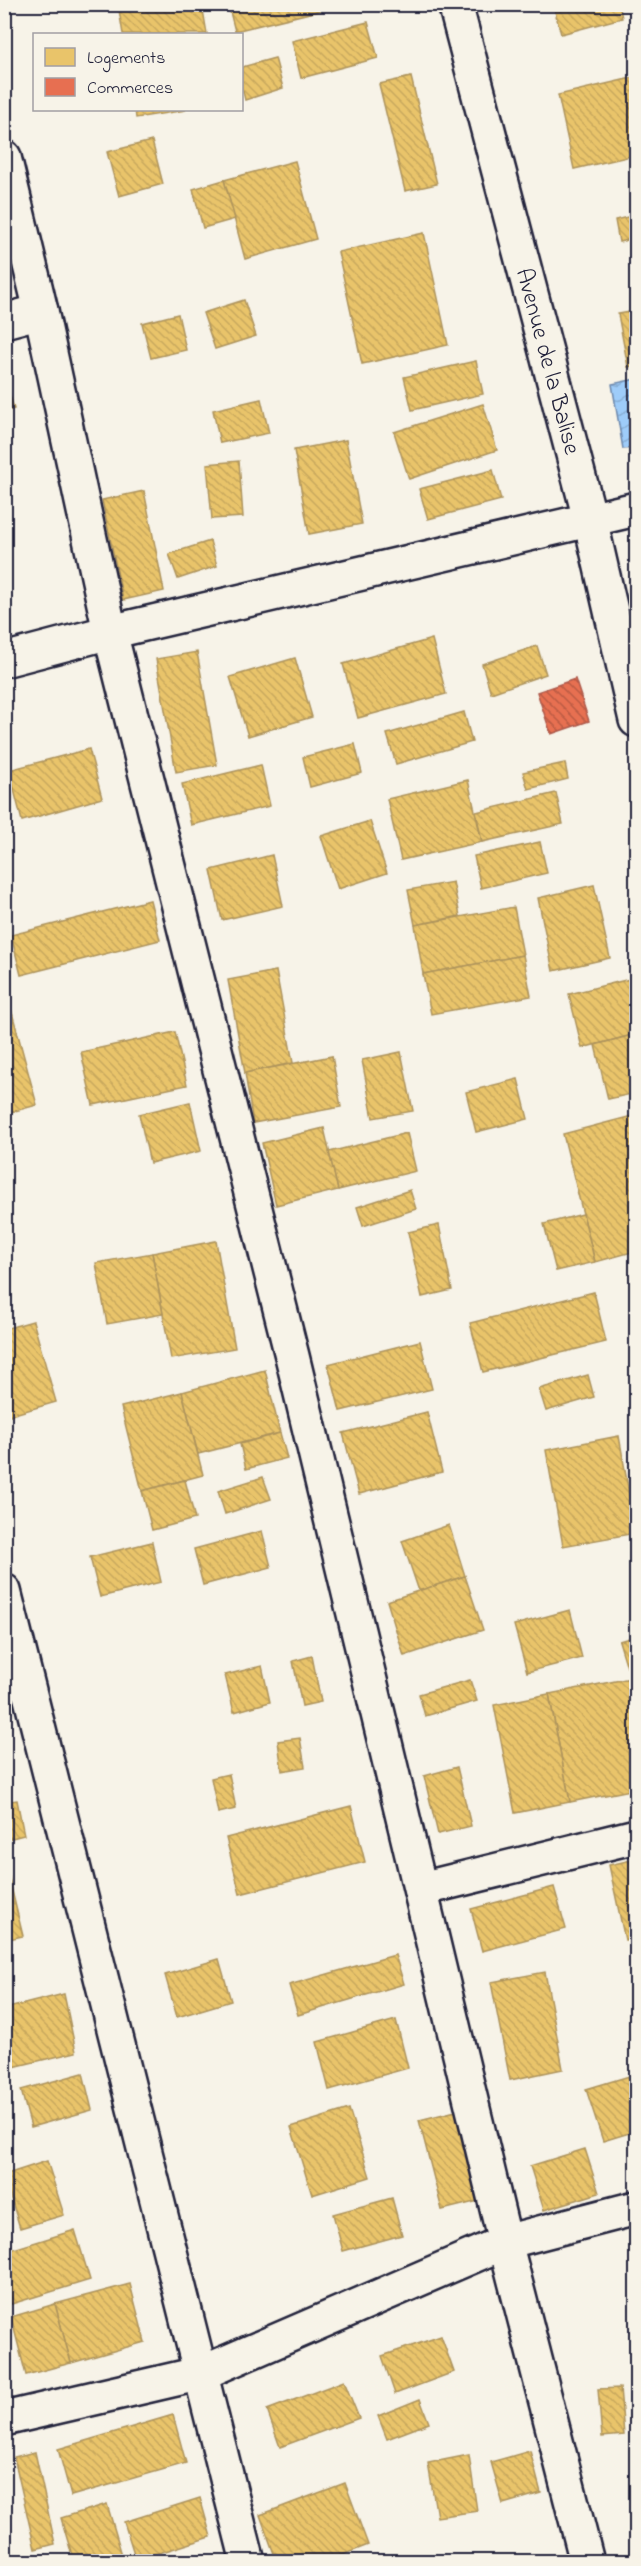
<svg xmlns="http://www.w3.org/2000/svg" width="641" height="2566" font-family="'Indie Flower',sans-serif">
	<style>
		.water { fill: url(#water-waves); stroke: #6c88ad; stroke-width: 1.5 }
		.homes { fill: url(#homes-back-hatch); stroke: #ad935c; stroke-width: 1.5 }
		.shops { fill: url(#shops-back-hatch); stroke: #ac584a; stroke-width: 1.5 }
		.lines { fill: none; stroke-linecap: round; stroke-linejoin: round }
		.minor-casing { stroke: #22223b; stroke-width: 38 }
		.minor { stroke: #f7f3e8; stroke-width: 33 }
		.labels { text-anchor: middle; stroke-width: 6; stroke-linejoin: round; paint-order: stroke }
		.street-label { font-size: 24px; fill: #22223b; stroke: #f7f3e8 }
	</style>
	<defs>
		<pattern id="water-waves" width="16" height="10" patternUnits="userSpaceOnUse" patternTransform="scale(1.5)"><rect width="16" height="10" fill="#9eccf9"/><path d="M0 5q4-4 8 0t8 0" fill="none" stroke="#88afd6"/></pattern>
		<pattern id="homes-back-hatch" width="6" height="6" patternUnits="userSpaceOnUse" patternTransform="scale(1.5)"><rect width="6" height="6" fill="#e9c46a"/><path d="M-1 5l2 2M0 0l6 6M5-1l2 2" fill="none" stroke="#c8a85d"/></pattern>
		<pattern id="shops-back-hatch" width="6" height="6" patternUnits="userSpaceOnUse" patternTransform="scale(1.5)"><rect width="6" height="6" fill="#e76f51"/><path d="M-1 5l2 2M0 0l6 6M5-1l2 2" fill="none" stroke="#bb5b44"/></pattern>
	</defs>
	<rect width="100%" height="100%" fill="#f7f3e8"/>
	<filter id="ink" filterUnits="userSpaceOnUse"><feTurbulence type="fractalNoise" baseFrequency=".0167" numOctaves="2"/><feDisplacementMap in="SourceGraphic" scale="12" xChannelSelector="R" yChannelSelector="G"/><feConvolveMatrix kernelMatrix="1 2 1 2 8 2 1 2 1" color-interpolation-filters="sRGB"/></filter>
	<g filter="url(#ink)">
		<polygon class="water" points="636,379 636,448 623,449 612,384"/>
		<g class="homes">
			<polygon points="118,4 202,4 207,34 123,34"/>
			<polygon points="228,4 347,4 235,31"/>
			<polygon points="553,4 619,4 622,18 561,34"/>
			<polygon points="368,22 378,58 301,78 292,41"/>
			<polygon points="275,58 283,88 245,100 242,88 242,67"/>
			<polygon points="411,77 437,184 405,191 379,84"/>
			<polygon points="636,77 636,155 574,169 558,95"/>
			<polygon points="135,110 186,110 136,118"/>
			<polygon points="152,141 163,184 119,196 107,152"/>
			<polygon points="295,161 316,239 245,259 224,180"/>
			<polygon points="224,180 235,219 203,228 193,189"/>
			<polygon points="636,215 636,238 619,242 615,220"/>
			<polygon points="424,233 448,345 362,364 338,252"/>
			<polygon points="244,300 256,336 215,349 203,313"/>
			<polygon points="636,311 636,365 628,367 618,314"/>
			<polygon points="178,314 186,350 151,358 142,323"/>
			<polygon points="476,361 483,394 412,410 404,377"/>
			<polygon points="4,374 14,409 4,412"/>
			<polygon points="261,399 269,433 220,443 213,410"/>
			<polygon points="483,404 497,450 409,479 394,432"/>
			<polygon points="346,440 362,524 309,534 294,450"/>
			<polygon points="239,461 243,517 212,519 207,464"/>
			<polygon points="493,470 501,500 428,519 419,489"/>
			<polygon points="144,491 164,591 123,600 102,500"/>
			<polygon points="210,541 217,566 178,579 169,554"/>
			<polygon points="432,639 446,694 358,718 343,664"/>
			<polygon points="537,646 546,674 491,693 482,664"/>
			<polygon points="197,652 217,765 176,772 156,659"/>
			<polygon points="295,658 312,717 248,736 230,677"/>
			<polygon points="464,712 472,742 396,764 387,734"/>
			<polygon points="355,744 362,773 310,787 303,757"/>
			<polygon points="89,749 102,798 22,821 9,770"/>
			<polygon points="565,763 568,779 528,789 523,772"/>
			<polygon points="261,765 270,806 191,825 182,784"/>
			<polygon points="468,780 482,842 401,860 387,799"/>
			<polygon points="556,793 563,824 482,842 476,812"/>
			<polygon points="370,821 387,873 338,889 321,836"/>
			<polygon points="540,842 547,873 481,888 474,856"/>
			<polygon points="272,855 283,906 222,920 211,870"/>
			<polygon points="453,882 460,916 415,925 408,890"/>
			<polygon points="594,885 610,958 553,971 538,898"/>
			<polygon points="150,900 160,940 21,975 11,935"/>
			<polygon points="514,907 523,955 423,974 415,925"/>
			<polygon points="523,955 531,996 431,1014 423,974"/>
			<polygon points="276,971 293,1063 245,1073 228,980"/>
			<polygon points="630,979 636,1007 636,1034 582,1048 569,994"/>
			<polygon points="7,994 37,1105 4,1114 4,995"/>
			<polygon points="175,1032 187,1085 93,1105 81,1052"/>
			<polygon points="636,1034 636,1093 608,1099 595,1045"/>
			<polygon points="401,1052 413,1111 373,1118 362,1060"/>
			<polygon points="332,1056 341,1107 253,1123 245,1073"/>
			<polygon points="518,1079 528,1119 476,1132 466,1092"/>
			<polygon points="190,1102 201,1151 150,1163 139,1114"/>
			<polygon points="636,1115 636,1251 595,1262 563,1134"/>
			<polygon points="324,1128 338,1190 276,1205 262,1143"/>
			<polygon points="407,1133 416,1171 338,1190 329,1152"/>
			<polygon points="410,1190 416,1209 363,1226 357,1207"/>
			<polygon points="583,1214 595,1262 556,1271 544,1224"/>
			<polygon points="439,1225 452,1290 422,1297 408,1232"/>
			<polygon points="216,1241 235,1348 171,1359 152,1253"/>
			<polygon points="152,1253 163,1314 107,1324 96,1263"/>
			<polygon points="594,1292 606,1342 483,1372 470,1323"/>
			<polygon points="33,1321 56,1402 4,1417 4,1329"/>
			<polygon points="420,1341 432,1389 340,1411 328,1364"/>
			<polygon points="265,1370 280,1433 198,1454 182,1392"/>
			<polygon points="588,1375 594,1397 546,1411 539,1389"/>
			<polygon points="182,1392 203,1475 142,1491 121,1407"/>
			<polygon points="427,1412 442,1472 359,1494 343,1433"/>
			<polygon points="280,1433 287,1458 246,1469 240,1444"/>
			<polygon points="619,1436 636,1533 563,1546 546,1450"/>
			<polygon points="263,1477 271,1499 225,1514 218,1491"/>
			<polygon points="185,1480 195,1519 152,1530 142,1491"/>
			<polygon points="449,1525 465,1576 419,1591 402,1541"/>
			<polygon points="262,1531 271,1567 203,1585 194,1549"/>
			<polygon points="152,1542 161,1582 100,1597 90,1557"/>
			<polygon points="465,1576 483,1630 404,1656 387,1601"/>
			<polygon points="570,1610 582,1658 527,1672 514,1625"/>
			<polygon points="636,1636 636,1664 627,1667 619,1641"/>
			<polygon points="312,1656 321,1702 302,1706 293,1661"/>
			<polygon points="262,1666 270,1702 234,1712 225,1675"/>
			<polygon points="631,1678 636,1704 636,1789 570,1802 549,1694"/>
			<polygon points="470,1680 477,1701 425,1716 419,1694"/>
			<polygon points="549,1694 570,1802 515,1813 494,1705"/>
			<polygon points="300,1738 305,1767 282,1771 278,1741"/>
			<polygon points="457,1767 471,1826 438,1834 424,1776"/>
			<polygon points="229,1774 236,1809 218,1813 211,1778"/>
			<polygon points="17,1800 24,1835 4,1840 4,1802"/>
			<polygon points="351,1806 365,1862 240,1894 226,1838"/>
			<polygon points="4,1858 23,1936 4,1940"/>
			<polygon points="636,1859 636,1937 625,1940 609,1865"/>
			<polygon points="554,1887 566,1929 482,1951 471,1909"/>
			<polygon points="395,1955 404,1984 298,2015 289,1985"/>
			<polygon points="219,1959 231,2001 177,2017 165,1975"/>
			<polygon points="545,1972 563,2069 510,2080 491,1982"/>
			<polygon points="64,1994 76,2052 13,2067 4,2032 4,2009"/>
			<polygon points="396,2020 408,2068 329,2090 317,2042"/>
			<polygon points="83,2073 92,2110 31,2127 21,2090"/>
			<polygon points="636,2074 636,2131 603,2141 586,2089"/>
			<polygon points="349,2109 370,2177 312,2195 291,2127"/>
			<polygon points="456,2111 479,2201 442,2210 419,2120"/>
			<polygon points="585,2149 599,2193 544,2210 530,2166"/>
			<polygon points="47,2161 64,2215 20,2228 4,2175"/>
			<polygon points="392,2198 402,2235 343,2251 333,2214"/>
			<polygon points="75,2230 90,2280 8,2305 4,2295 4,2252"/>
			<polygon points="130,2284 145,2342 71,2363 55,2304"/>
			<polygon points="55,2304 71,2363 26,2375 11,2317"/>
			<polygon points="441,2336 454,2372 395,2394 382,2356"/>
			<polygon points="344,2381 359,2418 280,2447 267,2410"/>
			<polygon points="620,2388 624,2435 602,2437 598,2389"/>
			<polygon points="420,2399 429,2423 387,2439 378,2416"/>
			<polygon points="173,2415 186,2463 71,2496 58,2449"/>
			<polygon points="530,2451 541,2493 503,2504 491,2462"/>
			<polygon points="35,2452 55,2544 35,2549 14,2457"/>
			<polygon points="469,2455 477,2511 437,2517 428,2463"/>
			<polygon points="345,2483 368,2545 325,2562 277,2562 260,2515"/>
			<polygon points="4,2493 12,2516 4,2518"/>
			<polygon points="200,2498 211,2537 136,2560 124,2522"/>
			<polygon points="107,2504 124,2562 74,2562 61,2518"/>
			<polygon points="12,2547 16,2562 4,2562 4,2550"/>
		</g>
		<polygon class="shops" points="575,679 589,721 551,734 537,692"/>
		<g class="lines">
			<defs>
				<g id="minor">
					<polyline points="455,4 590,519 636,720"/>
					<polyline points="4,157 41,311 110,632 292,1356 505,2242 587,2562"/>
					<polyline points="4,321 41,311"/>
					<polyline points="4,660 110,632 636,509"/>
					<polyline points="4,1591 248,2562"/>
					<polyline points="421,1889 636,1836"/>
					<polyline points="4,2419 202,2373 505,2242 636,2208"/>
				</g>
			</defs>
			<use href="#minor" class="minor-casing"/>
			<use href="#minor" class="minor"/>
		</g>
	</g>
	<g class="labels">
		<g class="street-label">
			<text transform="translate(549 361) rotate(75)" y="8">Avenue de la Balise</text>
		</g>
	</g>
	<rect width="641" height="2566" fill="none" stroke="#f7f3e8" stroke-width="24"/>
	<rect x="12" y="12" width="617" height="2542" fill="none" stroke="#22223b" stroke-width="2" filter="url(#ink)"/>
	<rect x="33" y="33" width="210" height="78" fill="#f7f3e8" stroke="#a29fa3" stroke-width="1.5"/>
	<rect x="45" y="48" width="30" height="18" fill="#e9c46a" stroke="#a29fa3" stroke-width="1.5"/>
	<text x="87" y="63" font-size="18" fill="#22223b">Logements</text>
	<rect x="45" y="78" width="30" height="18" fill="#e76f51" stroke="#a29fa3" stroke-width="1.5"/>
	<text x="87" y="93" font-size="18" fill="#22223b">Commerces</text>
</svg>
